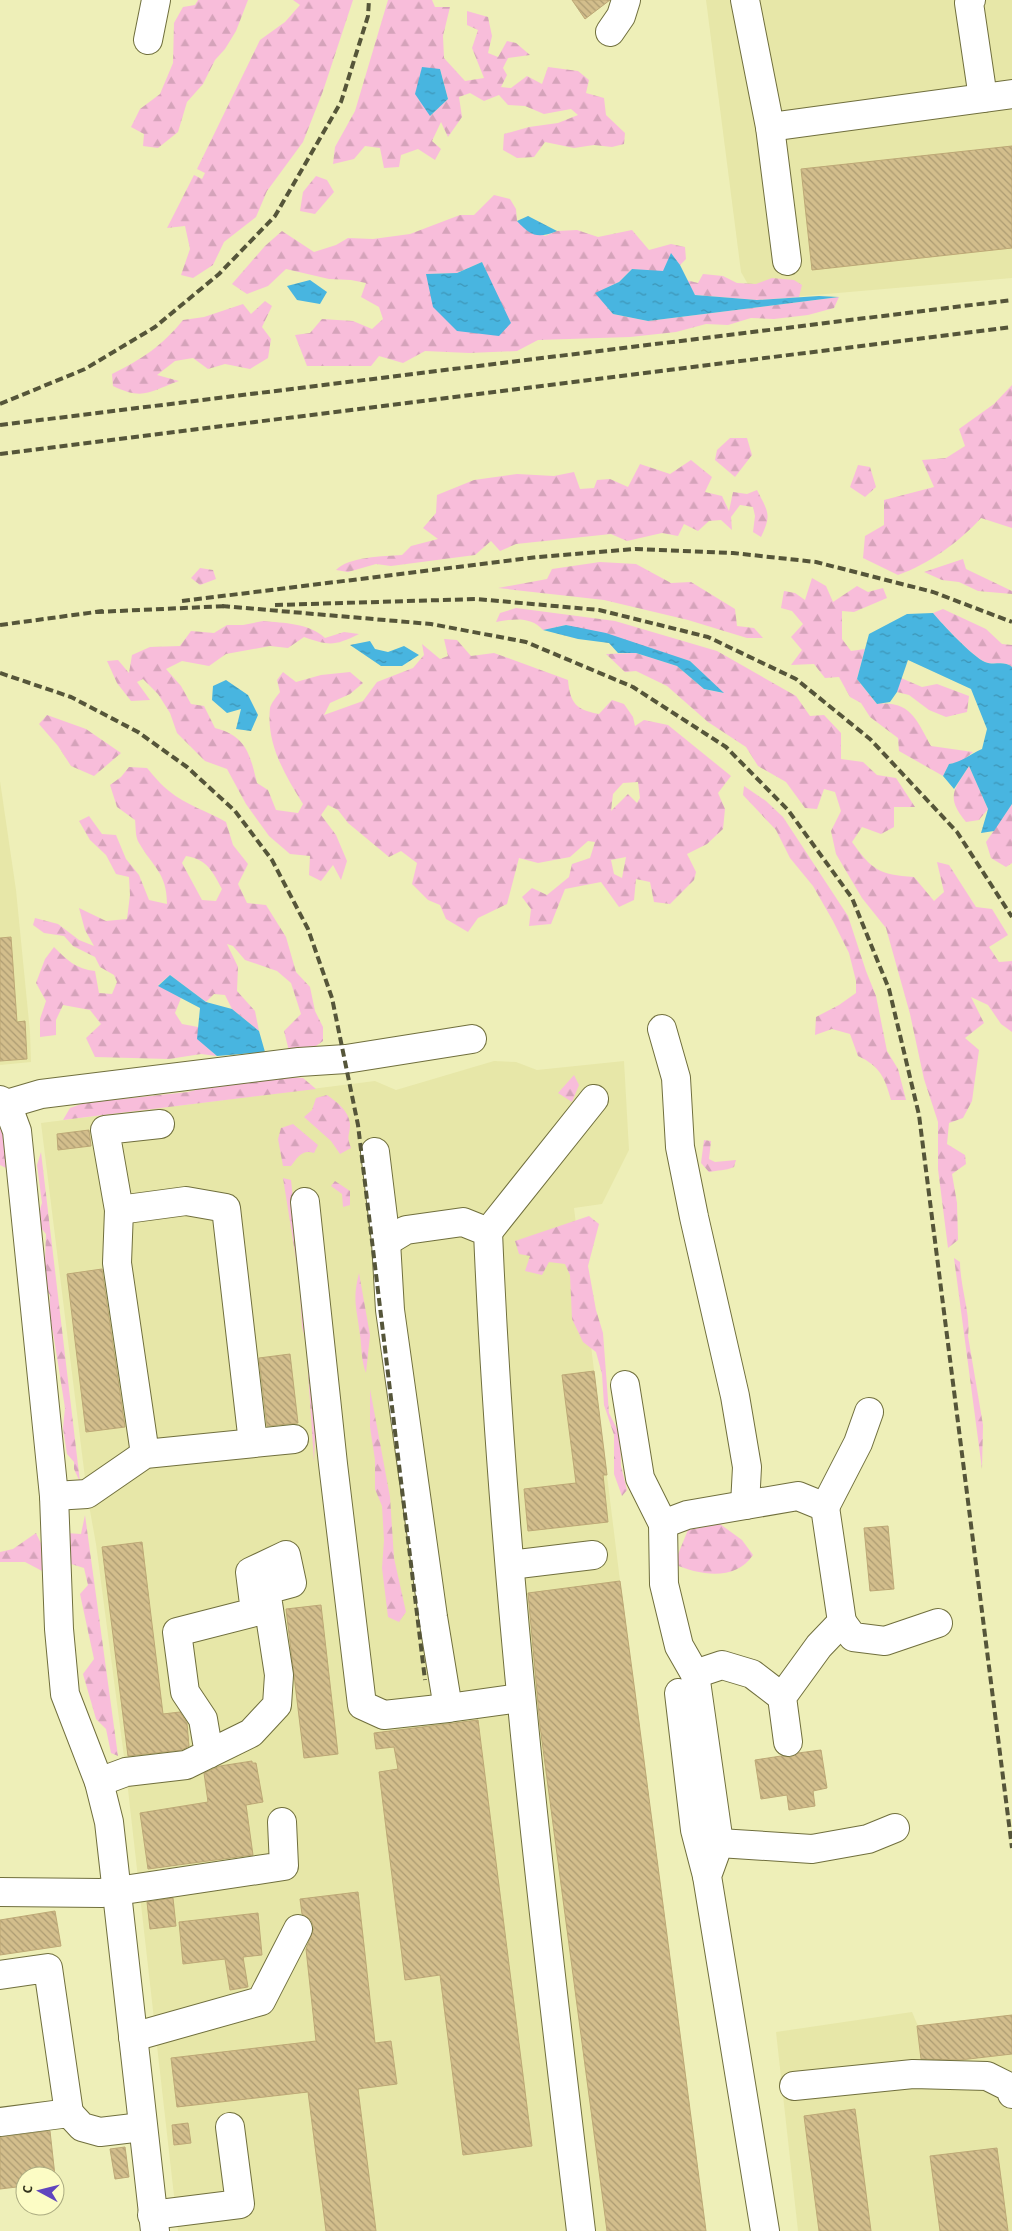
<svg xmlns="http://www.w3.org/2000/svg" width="1012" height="2231" font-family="'Alegreya Sans',sans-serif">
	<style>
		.built { fill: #e7e7a8 }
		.forest { fill: url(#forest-firs); fill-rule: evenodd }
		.water { fill: url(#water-ripples) }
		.building { fill: url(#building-back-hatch); stroke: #bda876 }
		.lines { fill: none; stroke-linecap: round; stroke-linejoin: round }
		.minor-casing { stroke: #706f3d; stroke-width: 30 }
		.minor { stroke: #fff; stroke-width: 28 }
		.rail { stroke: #555539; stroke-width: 4; stroke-dasharray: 8 4; stroke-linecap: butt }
	</style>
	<defs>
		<pattern id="forest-firs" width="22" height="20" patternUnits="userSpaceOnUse" patternTransform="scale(1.25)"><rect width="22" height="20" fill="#f8bdda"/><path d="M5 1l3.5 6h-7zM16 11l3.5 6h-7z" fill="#d5a3ba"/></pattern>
		<pattern id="water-ripples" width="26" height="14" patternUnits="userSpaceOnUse" patternTransform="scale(1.25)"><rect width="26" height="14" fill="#48b5e0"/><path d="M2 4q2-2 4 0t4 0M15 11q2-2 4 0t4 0" fill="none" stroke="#3d94b5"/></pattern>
		<pattern id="building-back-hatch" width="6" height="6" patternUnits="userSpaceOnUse" patternTransform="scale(1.25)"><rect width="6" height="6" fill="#d3be8c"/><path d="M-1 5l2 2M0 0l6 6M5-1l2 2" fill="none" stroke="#ac9b72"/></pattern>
	</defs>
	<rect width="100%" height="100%" fill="#eeefb8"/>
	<g class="built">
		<polygon points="706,0 1012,0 1012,278 757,300 741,272"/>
		<polygon points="0,781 16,890 30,1032 31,1062 0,1065"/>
		<polygon points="494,1061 516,1062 537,1070 624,1061 629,1150 602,1204 574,1208 620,1581 706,2231 178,2231 126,1772 96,1544 87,1494 41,1123 375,1081 396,1090"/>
		<polygon points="912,2012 918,2026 1012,2015 1012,2231 798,2231 776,2032"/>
	</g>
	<g class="forest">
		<polygon points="198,0 248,0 236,31 225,49 215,60 203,84 187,102 178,132 158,148 143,146 144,134 131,127 140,109 160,94 173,63 174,23 183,7 195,5"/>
		<polygon points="293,0 353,0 323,91 303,142 267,191 256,217 224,242 213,265 193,278 181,275 190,249 185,226 167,228 194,175 202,179 205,173 197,169 260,40 285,22 300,5"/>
		<path d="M388,0H432L435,7H450L443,36L444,58L465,81L484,78L472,48L478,30L467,25V11L488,17L492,36L488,53L498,57L507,41L516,43L530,55L508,58L503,68L507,75L501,87L511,88L527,76L542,84L548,67L578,71L589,80L586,93L604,98L606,115L625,133L624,144L612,147L594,145L574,148L545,142L534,157L517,158L503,150L504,134L529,127L558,123L578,115L571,109L544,114L525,106L508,105L499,95L484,101L470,93L459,97L462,117L448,137L441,122L432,141L441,149L435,160L418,149L401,155L399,167L384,168L380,148L365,146L354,159L333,164L335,147L355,111ZM440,69L448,99L430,116Z"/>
		<polygon points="316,176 327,180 334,192 315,214 300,211 303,192"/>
		<path d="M494,195L510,199L516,209L517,221L545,236L557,231L577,230L598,237L632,230L649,250L671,244L685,247L686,259L680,265L671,254L663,272L632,269L619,282L596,293L613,314L648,321L839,297L834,308L808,315L774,319L751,318L728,325L706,324L676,332L630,337L538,340L517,351L469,353L425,351L403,363L379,356L371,366H307L295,335L310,333L322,319L353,321L372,329L383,319L379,307L361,297L366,283L351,280L329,279L286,269L268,286L247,294L232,284L265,246L282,231L314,252L336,245L348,238L373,239L410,234L460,215H474ZM482,262L501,305L426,274L457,273Z"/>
		<polygon points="703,274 723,276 737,283 756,284 772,278 794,280 802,285 799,297 757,300 695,295 686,280 698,283"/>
		<path d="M265,301L272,306L262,327L271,339L268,358L250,369L225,364L208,369L193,358L175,361L157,375L179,381C150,391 144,401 113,386L112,374C142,359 162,346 183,320L204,317L243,304L251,314Z"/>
		<path d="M1012,385V528L981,518C959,542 929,564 898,575L863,558L865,536L884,525V500L934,487L922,460L946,458L965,446L959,429L994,404Z"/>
		<polygon points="730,438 747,438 752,455 735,477 715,460 717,450"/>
		<path d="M691,460L712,477L705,492L722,496L729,511L733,492L747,494L757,490C768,512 772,514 761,537L753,532L755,516L753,507L740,505L731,517L732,530L721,520L709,521L698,531L684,524L678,536L662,533L627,541L611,534L516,544L500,551L491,541L475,555L391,566L376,564L348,572L336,570C348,557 384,556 402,555L411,546L438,539L423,528L436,513L437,495L474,480L517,474L554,476L574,472L580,489L594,488L597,480L610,479L628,487L640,464L670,474Z"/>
		<polygon points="858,465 870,467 876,487 865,497 850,487"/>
		<polygon points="963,559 966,569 1012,591 1012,594 978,591 959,582 942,580 924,572"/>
		<polygon points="600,562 636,564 671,583 691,582 735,609 737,626 754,628 763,638 747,638 688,620 604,600 498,588 547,579 552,569"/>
		<polygon points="200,568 213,570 216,579 200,585 191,578"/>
		<path d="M812,578L826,586L833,602L857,586L868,592L883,588L887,598L854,612L842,611V639L851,651L865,649L857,679L877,704C911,700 917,721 931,746L973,752L961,762L949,764L943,776L899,751L898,738L870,717L861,703L850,697L839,677L825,678L814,664L791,665L802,650L791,637L803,624L792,611L781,608L784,591L795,593L805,600Z"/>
		<path d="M516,608L615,621L717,651L796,696L810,716L824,715L841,733V759L863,762L877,775L896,778L915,807H894V827L881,834L862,827L852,842C871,869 879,875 914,877L934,901L944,892L937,862L949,865L976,907L992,909L1008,935L989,947L999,962L1012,961V1032L1001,1024L988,1005L971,997L984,1023L965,1038L979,1050L972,1101L963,1118L949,1123L947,1144L965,1155L966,1164L952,1174L957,1203L958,1240L948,1248L938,1169V1122L924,1079L910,1014L886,928L862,898L836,854L831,831L841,811L835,792L824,789L817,809L805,808L786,782L758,766L746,747L708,722L667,686L636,671L625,672L606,654L636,653L677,666L704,689L723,693L690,661L566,625L543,630C531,616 512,619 496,622L500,613Z"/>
		<path d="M943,609L986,629L1002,644L1012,645V667C1004,660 994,666 985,662C973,657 942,624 933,613Z"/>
		<path d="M263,621C284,623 309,623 325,638L344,632L359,634C335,646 329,646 304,637L288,648L270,646L226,654L209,666L182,661L166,669L181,686L191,704L204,706L215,728C247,736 250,755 257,783L268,790L276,810L298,813L303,804C285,775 266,744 270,708C271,703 277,696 280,692L277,680L283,672L296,682L321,675L350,672L363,683L350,694L330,703L324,715L363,701L377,682L413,668L424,655L422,644L440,659L448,656L444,639L457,640L471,656L494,653L568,680C570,703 576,710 599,714L612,700L624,704L633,717L635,726L644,720L668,725L731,776L718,793L725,809L723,829L707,844L687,854L696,872L694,880L670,904L654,902L650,882L636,879L634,900L619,907L601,882L565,889L551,924L529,926L531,909L522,897L532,888L547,895L569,877L572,864L590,858L595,842L588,841L570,857L538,863L519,858L507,904L478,918L468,932L446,919L440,905L428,900L412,884L417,863L401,851L389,857L348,823L338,810L328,805L321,815L336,835L347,861L341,880L333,865L321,881L309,875L310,856L290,854L269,836L246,804L227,769L205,761L177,733L170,713L158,694L143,679L137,682L150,700L131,701L117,683L107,661L118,660L129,673L132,655L150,647L180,646L191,631L214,633L227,625H243ZM638,782L640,798L637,803L628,794L611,811L613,794L623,783ZM626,857L622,878L614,874L611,860Z"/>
		<polygon points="901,678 922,687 937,684 969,696 967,712 946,717 929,710 909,695 897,692"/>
		<polygon points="47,715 86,729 121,753 94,776 71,766 58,746 39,724"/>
		<path d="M969,766L988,809L979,820L966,822C946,797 953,791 969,766Z"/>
		<path d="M129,767L147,768C154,776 161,785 169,791C186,805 207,811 226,822L233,845L248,864L238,884L247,903L266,905L286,937L296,972L310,987L315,1011L323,1027V1041L313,1048L289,1051L284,1031L301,1014L291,983L277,971L245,960L233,946L227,944L238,967L237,991L255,1011L259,1031L232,1009L225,995L214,994L206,1002L170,975L158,985L181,998L175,1013L182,1024L198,1027V1039L217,1056L201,1054L169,1059L95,1057L86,1038L101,1024L90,1010L63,1005L56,1020V1035L40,1037V1019L46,1001L36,983L45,959L54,947C67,960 76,969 95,971L99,993L112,994L117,982L114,975L100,967L95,957L73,946L64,936L44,933L33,925L35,918L58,924L79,940L94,946L85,930L79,908L106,921L127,919L130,895L129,877L116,874L106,855L90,840L79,821L89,816L102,834L116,835L126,859L139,875L149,900L167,904C167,873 153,867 139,843C135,837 136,827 135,820L117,807L110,785L121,777ZM186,856C208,860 212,871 222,889L216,901L202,900L182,863Z"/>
		<path d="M744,786L766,801L783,817L848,916L866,971L876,996L887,1051L898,1069L906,1100H891C885,1078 880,1066 858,1056L850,1034L832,1029L815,1035L816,1017L839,1005L856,993V981L849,953L833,921L813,886L790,858L776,830L743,795Z"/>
		<polygon points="1012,804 1012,863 1006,867 991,858 986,842"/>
		<polygon points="574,1075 579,1085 572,1102 558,1093"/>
		<polygon points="271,1076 303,1078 316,1089 63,1120 70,1108 84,1103 188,1092 228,1081"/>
		<path d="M327,1095C337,1102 349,1111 350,1124C350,1136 346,1134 351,1148L340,1154L331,1141L304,1117L312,1110L316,1098Z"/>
		<path d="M293,1124L318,1145L314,1153C302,1149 298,1157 291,1166H283L278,1139L281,1128Z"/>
		<polygon points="0,1128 8,1137 8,1169 0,1165"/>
		<path d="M704,1140L711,1141L709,1159L715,1162L736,1160L734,1167C725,1171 718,1170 709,1172L701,1163Z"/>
		<polygon points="41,1152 80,1482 74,1469 74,1462 67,1454 63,1428 65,1408 53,1332 49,1321 50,1295 44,1287 46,1234 36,1222 42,1203 37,1165"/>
		<polygon points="283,1178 291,1180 316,1413 314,1462 306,1342 302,1327 299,1278"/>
		<polygon points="335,1181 350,1191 350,1205 343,1207 342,1194 331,1186"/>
		<polygon points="589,1216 599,1224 588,1266 596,1310 603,1333 609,1413 620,1435 621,1466 627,1490 622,1496 614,1474 614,1435 604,1405 602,1374 596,1352 583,1342 572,1319 570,1275 565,1264 549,1262 542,1275 525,1271 530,1256 519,1254 515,1241"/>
		<path d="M954,1258L960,1262C960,1286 971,1316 968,1336L983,1425L982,1469Z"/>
		<path d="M359,1273L370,1335L366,1373C361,1360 362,1349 360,1335C357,1308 352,1301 359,1273Z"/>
		<polygon points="370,1389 390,1497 394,1558 406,1612 399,1622 388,1617 382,1568 384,1540 382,1506 375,1489 375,1460 370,1427"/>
		<polygon points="85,1515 118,1756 111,1753 106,1729 96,1719 83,1674 94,1659 80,1594 88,1585 84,1568 71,1564 64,1543 66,1533 81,1534"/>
		<path d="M720,1524L742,1540L753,1555C735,1582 699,1575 674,1564L688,1530Z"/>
		<polygon points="36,1533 47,1556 44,1572 25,1562 0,1562 0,1552 13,1549"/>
	</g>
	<g class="water">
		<polygon points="422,67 440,69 448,99 430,116 415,94"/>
		<path d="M528,216L557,231C537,239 531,236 517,221Z"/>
		<polygon points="671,253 680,265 695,295 757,300 819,296 839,297 648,321 613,314 595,293 619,282 632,269 663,271"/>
		<polygon points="482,262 511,323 499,336 457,331 433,307 426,274 457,273"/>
		<polygon points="310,280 327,292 320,304 297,300 287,286"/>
		<path d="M933,613C942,624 973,657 985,662C994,666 1004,660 1012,667V804L994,831L981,833L988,809L969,766L954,789L943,776L949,764C962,762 970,754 982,749L987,729L971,689L908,660L897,692L890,702L877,704L857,679L869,634L907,614Z"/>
		<polygon points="566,625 606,633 690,661 724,693 704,689 677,666 636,653 618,653 609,643 578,639 543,630"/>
		<polygon points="370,641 375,649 388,652 404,646 419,655 402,666 381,666 350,645"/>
		<polygon points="226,680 248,695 258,715 251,731 236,729 241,709 227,713 212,700 213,686"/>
		<polygon points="170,975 206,1002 232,1009 259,1031 265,1052 217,1056 197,1039 200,1008 158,986"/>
	</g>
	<g class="building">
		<polygon points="572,0 610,0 585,19"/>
		<polygon points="1012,146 1012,248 812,270 801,169"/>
		<polygon points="11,937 17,1022 25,1021 27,1059 0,1061 0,938"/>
		<polygon points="89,1130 91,1146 58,1150 57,1134"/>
		<polygon points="102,1269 125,1427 86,1432 67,1274"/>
		<polygon points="290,1354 298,1423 267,1426 259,1358"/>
		<polygon points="594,1371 607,1475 603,1475 608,1522 528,1531 524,1489 576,1483 562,1375"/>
		<polygon points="888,1526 894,1589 870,1591 864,1528"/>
		<polygon points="142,1542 163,1714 180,1712 187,1723 189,1746 182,1750 128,1756 102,1547"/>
		<polygon points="620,1581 635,1692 706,2231 607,2231 540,1726 528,1593"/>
		<polygon points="321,1605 338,1754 304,1758 286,1609"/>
		<polygon points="478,1720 532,2146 463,2155 440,1975 405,1980 379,1772 398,1769 394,1747 376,1749 374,1733"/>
		<polygon points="821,1750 827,1788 813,1791 815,1806 789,1810 787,1795 761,1799 755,1760 781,1756 791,1757 798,1753"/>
		<polygon points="252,1761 252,1763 256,1763 263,1802 246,1805 253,1855 148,1869 140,1813 208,1802 204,1773 220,1766"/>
		<polygon points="358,1892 375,2043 391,2041 397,2084 358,2089 376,2231 326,2231 308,2092 177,2107 171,2058 316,2041 306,1949 314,1928 311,1920 302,1914 300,1899"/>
		<polygon points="173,1898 176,1926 150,1929 147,1902"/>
		<polygon points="55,1911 61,1946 0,1955 0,1920"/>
		<polygon points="258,1913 262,1955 243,1957 248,1987 230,1990 225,1959 183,1964 179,1922"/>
		<polygon points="1012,2015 1012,2054 960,2060 921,2059 917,2026"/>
		<polygon points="855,2109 871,2231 819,2231 804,2116"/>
		<polygon points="188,2123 191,2143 174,2145 172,2125"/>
		<polygon points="50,2131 55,2176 25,2176 25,2186 0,2189 0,2137"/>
		<polygon points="125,2147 129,2177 115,2179 110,2149"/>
		<polygon points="997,2148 1008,2231 940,2231 930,2156"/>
	</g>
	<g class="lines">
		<defs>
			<g id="minor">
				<polyline points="745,0 770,127 787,261"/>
				<polyline points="971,0 969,3 983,98"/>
				<polyline points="610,32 621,16 626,0"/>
				<polyline points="148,40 156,0"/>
				<polyline points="770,127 1012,94"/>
				<polyline points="662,1029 676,1078 680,1147 694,1217 735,1396 747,1467 745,1505"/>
				<polyline points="0,1100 7,1104 17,1131 54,1496 59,1629 65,1694 99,1782 109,1822 155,2231"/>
				<polyline points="7,1104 41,1094 299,1062 346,1059 472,1039"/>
				<polyline points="375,1152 386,1242 390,1310 433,1617 448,1708"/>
				<polyline points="305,1202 333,1464 362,1705 384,1715 448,1708 520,1698"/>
				<polyline points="119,1210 186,1201 226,1208 253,1443"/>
				<polyline points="488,1232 594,1099"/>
				<path d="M386,1242L406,1230L463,1222L488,1232C502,1566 541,1899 581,2231"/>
				<polyline points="625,1385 640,1478 663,1524 664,1584 679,1646 695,1674 719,1843 707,1876 765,2231"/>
				<polyline points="145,1454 117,1263 119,1210 105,1130 160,1124"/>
				<polyline points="54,1496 87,1494 145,1454 294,1439"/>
				<polyline points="825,1507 858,1443 869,1412"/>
				<polyline points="663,1524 687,1515 798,1496 825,1507 842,1622 819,1646 782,1697 788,1742"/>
				<polyline points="510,1565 593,1555"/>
				<polyline points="842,1622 853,1637 885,1641 938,1623"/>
				<polyline points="695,1674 722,1665 752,1674 782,1697"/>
				<polyline points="679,1693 695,1830 707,1876"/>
				<polyline points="99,1782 126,1772 186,1765 251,1733 277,1705 279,1675 266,1590 292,1583 286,1555 250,1572 255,1612 177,1632 185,1692 203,1719 209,1754"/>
				<polyline points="719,1843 812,1849 868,1839 895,1828"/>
				<polyline points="117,1891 284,1866 282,1822"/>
				<polyline points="0,1892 101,1893 117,1891"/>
				<polyline points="0,1975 48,1968 69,2113"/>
				<polyline points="133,2037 261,2001 298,1929"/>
				<polyline points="794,2086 913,2074 987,2076 1011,2088 1012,2094"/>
				<polyline points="0,2122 69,2113 82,2127 100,2132 142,2127"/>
				<polyline points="152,2215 240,2204 230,2127"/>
			</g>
		</defs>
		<use href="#minor" class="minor-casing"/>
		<use href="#minor" class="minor"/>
		<g class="rail">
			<polyline points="0,404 85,369 155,327 219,274 275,216 341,102 368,16 369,0"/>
			<polyline points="0,425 1012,300"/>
			<polyline points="0,454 1012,327"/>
			<polyline points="182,601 538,557 635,549 733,553 816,562 933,592 1012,622"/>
			<polyline points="275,605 477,599 599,610 708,637 796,679 870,739 957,832 1012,917"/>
			<polyline points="222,606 431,624 526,642 633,687 726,747 788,810 852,898 889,989 919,1115 1012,1848"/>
			<polyline points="96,612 228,606"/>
			<polyline points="0,625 103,611"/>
			<polyline points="0,673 71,697 138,732 187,767 235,811 272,860 308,929 332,998 358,1125 425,1680"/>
		</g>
	</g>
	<g transform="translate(40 2191) rotate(277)"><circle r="24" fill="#fcfcc5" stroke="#abab81"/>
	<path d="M0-4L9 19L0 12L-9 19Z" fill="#6045be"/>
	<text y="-8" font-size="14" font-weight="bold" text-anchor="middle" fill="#32321c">С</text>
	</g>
</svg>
